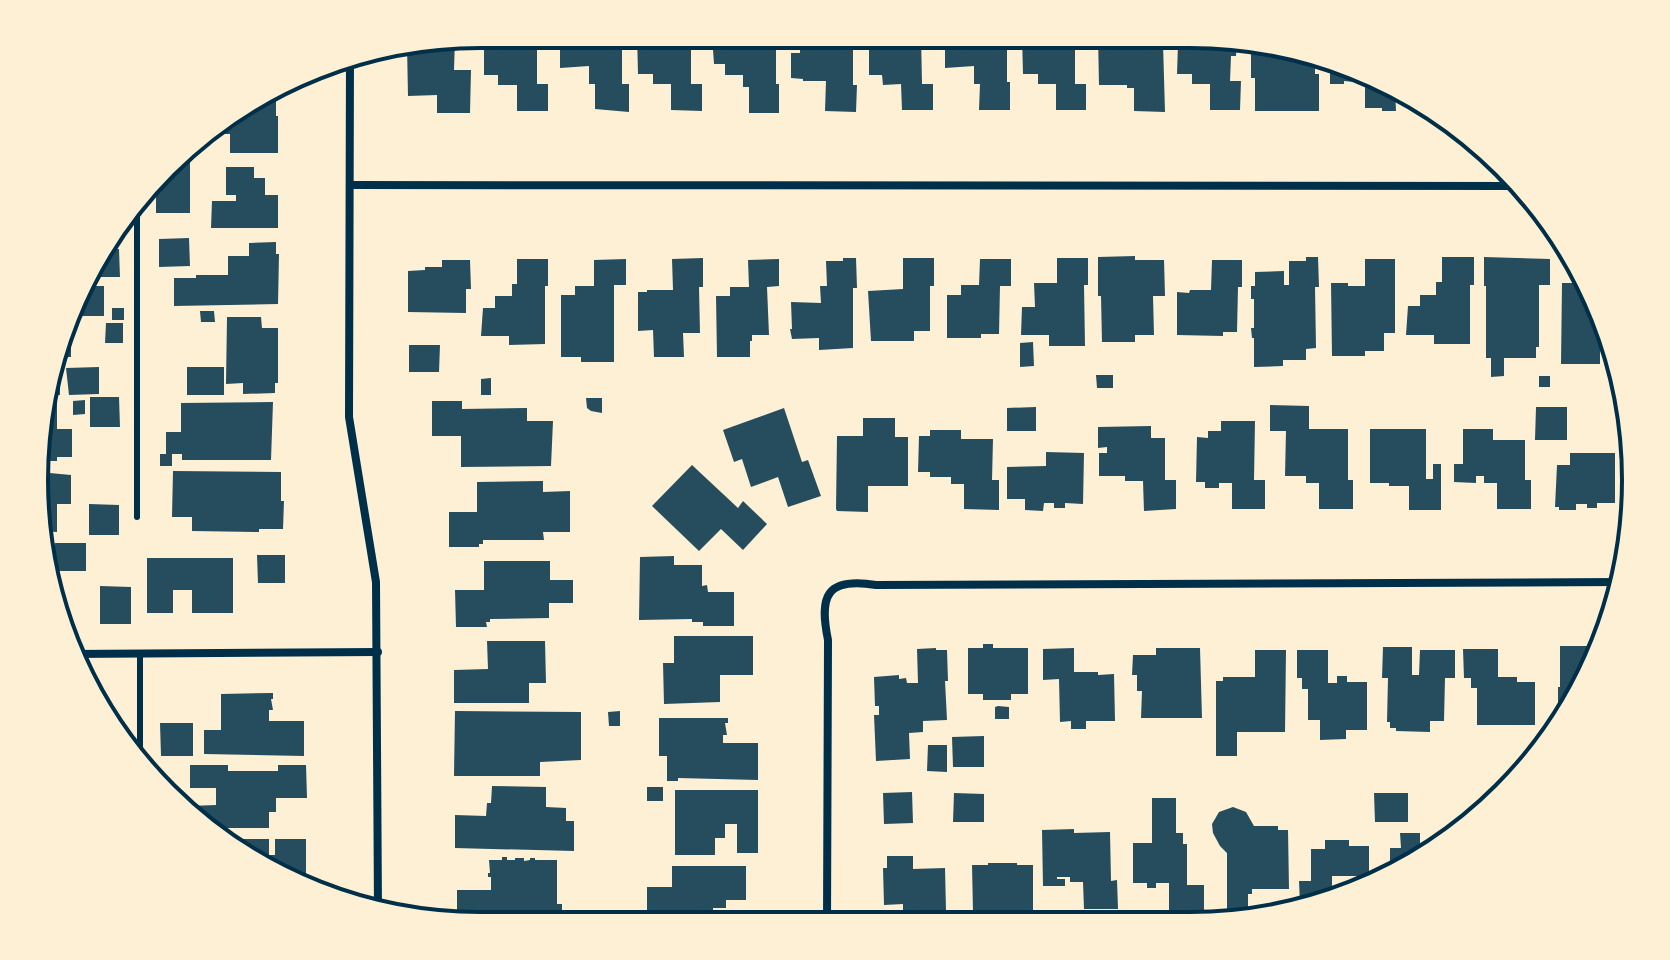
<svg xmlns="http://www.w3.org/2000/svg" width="1670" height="960" font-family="Signika,sans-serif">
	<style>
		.building { fill: #264d5e }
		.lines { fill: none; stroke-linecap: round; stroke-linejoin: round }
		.service { stroke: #003049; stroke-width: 6 }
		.minor { stroke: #003049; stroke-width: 8 }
		.rim { fill: none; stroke: #003049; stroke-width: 4 }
	</style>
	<rect width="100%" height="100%" fill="#fdf0d5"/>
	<g class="building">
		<polygon points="484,34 519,34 519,37 537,37 537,84 548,84 548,111 517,111 517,85 498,85 498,75 484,75"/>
		<polygon points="560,34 607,34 607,42 622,42 622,84 629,84 629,112 595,109 595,84 589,84 589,66 560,68"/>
		<polygon points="637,34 691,35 691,84 702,84 702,111 671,110 671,84 653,84 653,74 638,74"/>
		<polygon points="800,34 853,34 853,85 857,85 856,112 825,111 826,81 803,81 803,79 791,78 791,53 800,53"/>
		<polygon points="712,35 742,35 742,45 776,45 776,84 779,84 779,113 749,113 749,87 743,87 743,75 725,75 725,64 714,64"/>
		<polygon points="901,35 921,35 922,84 933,84 933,110 902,110 901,84 883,85 882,75 869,75 869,47 902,47"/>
		<polygon points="945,35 1007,35 1007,82 1010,82 1010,110 979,110 980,84 974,84 974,66 945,68"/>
		<polygon points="1022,35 1075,35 1075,84 1086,84 1086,110 1056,110 1056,84 1038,84 1038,74 1023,74"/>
		<polygon points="1098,35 1129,35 1129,43 1163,43 1165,112 1134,111 1134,88 1127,88 1127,85 1099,85"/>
		<polygon points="1212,35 1237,38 1236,56 1231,56 1230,81 1241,81 1240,110 1210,110 1210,84 1192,84 1192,74 1177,74 1178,44 1190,45 1190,39 1204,39 1204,45 1212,45"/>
		<polygon points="455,38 454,70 471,70 470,113 437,113 437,95 408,96 407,46"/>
		<polygon points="1251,41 1315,54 1315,74 1319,74 1319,111 1255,111 1255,78 1251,78"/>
		<polygon points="1330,57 1395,88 1396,111 1382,111 1382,108 1365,108 1365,83 1344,81 1344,84 1330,84"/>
		<polygon points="276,90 276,116 278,116 278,153 230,153 230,134 217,134 217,122 228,118 228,116"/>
		<polygon points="175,162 190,162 190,213 156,213 156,190 159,190 159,179"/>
		<polygon points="226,167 254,167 254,178 265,178 265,195 278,195 278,228 211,228 212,201 236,201 236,195 226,195"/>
		<polygon points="119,221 119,244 104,244 109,232"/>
		<polygon points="189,238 190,266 159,267 159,239"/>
		<polygon points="276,242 276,254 279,254 278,304 174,306 174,278 196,278 196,275 228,275 228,256 249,256 249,243"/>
		<polygon points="101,249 119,249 120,277 89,277"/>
		<polygon points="1135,256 1135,260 1164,260 1165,296 1153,296 1154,335 1135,335 1135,342 1102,342 1101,296 1098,296 1098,257"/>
		<polygon points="1306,257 1318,257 1319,287 1315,287 1316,348 1306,349 1306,360 1283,360 1283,366 1254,367 1254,338 1252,338 1251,328 1254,328 1254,299 1251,299 1251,286 1255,286 1255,272 1284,271 1284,285 1289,285 1289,261 1306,261"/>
		<polygon points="1442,257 1474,257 1474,285 1470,285 1470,344 1434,344 1434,335 1406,335 1408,306 1420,306 1420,295 1436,295 1436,282 1442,282"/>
		<polygon points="1484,257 1550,259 1550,285 1539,285 1539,347 1536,347 1536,358 1504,358 1504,376 1491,377 1491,358 1486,358 1486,286 1484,286"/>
		<polygon points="703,258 703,287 699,287 700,333 683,333 684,357 654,357 653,330 638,331 638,292 647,292 647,290 673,290 672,259"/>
		<polygon points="843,258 856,258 857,288 853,288 853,348 819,350 819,338 792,339 790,329 792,329 791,302 821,303 820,286 827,286 826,261 843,261"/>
		<polygon points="903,258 934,258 934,286 930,286 930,331 914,331 914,341 871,341 868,291 903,289"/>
		<polygon points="1057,258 1088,258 1088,285 1084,285 1085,346 1049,346 1049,335 1021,335 1022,307 1035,307 1034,283 1057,283"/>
		<polygon points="517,259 548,259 548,286 545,286 545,344 509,345 509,336 481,336 483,308 495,308 495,296 512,296 512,284 517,284"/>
		<polygon points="626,259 626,285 614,285 614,362 581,362 581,357 561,357 561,295 575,295 575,286 594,286 594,260"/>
		<polygon points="779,259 779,286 767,287 769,335 752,335 752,341 750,341 750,357 717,357 716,296 730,296 730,287 749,287 748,260"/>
		<polygon points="980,259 1011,259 1011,286 1000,286 999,334 981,334 981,338 947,338 947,295 961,295 961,285 979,285"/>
		<polygon points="1365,259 1395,259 1395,333 1384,333 1384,351 1365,351 1365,356 1332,356 1331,283 1348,283 1348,286 1365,286"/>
		<polygon points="442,260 470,260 471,289 466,289 466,313 408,312 408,271 425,270 425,267 442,267"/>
		<polygon points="1212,260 1242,260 1242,287 1238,287 1237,332 1223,332 1223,336 1177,335 1177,292 1189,293 1190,290 1211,290"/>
		<polygon points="1562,283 1582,283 1609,349 1600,349 1600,364 1561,364"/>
		<polygon points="85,286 104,286 104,316 71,316"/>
		<rect x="112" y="308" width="12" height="12"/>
		<polygon points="200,311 214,311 215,322 201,322"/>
		<polygon points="227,317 261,317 262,328 278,328 278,383 275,383 275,393 243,394 243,383 226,384"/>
		<polygon points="106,323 123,323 123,343 105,343"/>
		<polygon points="66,328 71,328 71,357 60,357 60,395 46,395 49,364"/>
		<polygon points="1033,342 1034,366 1020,367 1020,343"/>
		<polygon points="409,345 440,345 439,372 409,372"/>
		<polygon points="99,367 99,394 69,395 66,368"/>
		<rect x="187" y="367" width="37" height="28"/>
		<polygon points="1096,375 1113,375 1113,388 1097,388"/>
		<rect x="1539" y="376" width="11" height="11"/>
		<polygon points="491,378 491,395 481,395 481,379"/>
		<polygon points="90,397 119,397 120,427 90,427"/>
		<polygon points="586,398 602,398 602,413 591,411 587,408"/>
		<polygon points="85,400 85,414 73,415 73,401"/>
		<polygon points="432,401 462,401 462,409 527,408 527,421 553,421 551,466 461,467 461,436 432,436"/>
		<polygon points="273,402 271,460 182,460 182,454 172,454 172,466 160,466 160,454 166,454 166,432 181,432 181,403"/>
		<polygon points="46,403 57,403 57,429 72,429 72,457 57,457 57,461 40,461"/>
		<polygon points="1270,405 1309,406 1309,429 1348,429 1348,480 1353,480 1353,509 1319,509 1319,483 1306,483 1306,476 1285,476 1286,431 1270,431"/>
		<polygon points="1036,407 1036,431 1007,431 1007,408"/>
		<polygon points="1536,407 1567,407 1567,440 1535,440"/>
		<polygon points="784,408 802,462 808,460 821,496 788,507 778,477 751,487 742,459 734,462 723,430"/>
		<polygon points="863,418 895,418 895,437 908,437 908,486 868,486 868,512 837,511 836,509 837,436 863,436"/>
		<polygon points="1221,421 1255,421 1254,480 1265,480 1265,509 1232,509 1232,483 1219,483 1219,488 1205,488 1205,482 1196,482 1197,437 1208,438 1208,431 1221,431"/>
		<polygon points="1151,426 1151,438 1165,438 1165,480 1176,480 1176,509 1144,511 1143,481 1125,481 1125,476 1099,476 1099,453 1107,453 1107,447 1098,448 1098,427"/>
		<polygon points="1370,429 1426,429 1426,479 1433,479 1433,464 1441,464 1441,510 1409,510 1409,486 1389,486 1389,483 1370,483"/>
		<polygon points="1463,429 1493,429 1493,440 1525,440 1525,480 1531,480 1531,509 1497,509 1497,483 1484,483 1484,476 1476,476 1476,483 1454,482 1454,464 1463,464"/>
		<polygon points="930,430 961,430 961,439 993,439 992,480 999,480 999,510 964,509 964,484 951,484 951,477 930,477 930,472 918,472 919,436 930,436"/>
		<polygon points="1046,452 1084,453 1083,504 1065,503 1065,508 1054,508 1054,503 1044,503 1043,511 1025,510 1025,499 1007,499 1007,467 1046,466"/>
		<polygon points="1570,453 1615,453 1615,503 1597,503 1597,508 1587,508 1587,504 1576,504 1576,510 1559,510 1559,507 1555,507 1557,465 1570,465"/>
		<polygon points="692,465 738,508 743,501 767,524 743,550 721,529 699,551 652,506"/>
		<polygon points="173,471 281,472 281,501 284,501 283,529 259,529 259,532 192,531 192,517 172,517"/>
		<polygon points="39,472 71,475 71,504 57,504 57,532 40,531 35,509"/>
		<polygon points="543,481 543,492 570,491 570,532 543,532 544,540 483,540 483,544 479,544 479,547 449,547 449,512 477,512 477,482"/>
		<polygon points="89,504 119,505 119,535 89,535"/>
		<polygon points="43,543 50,543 50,549 55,549 55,543 86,543 86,571 55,571 55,566 48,566"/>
		<polygon points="257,555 285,555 285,583 258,583"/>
		<polygon points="674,556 674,565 702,565 702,586 707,585 708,592 734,592 734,626 703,626 703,622 692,622 692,619 639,620 640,557"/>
		<polygon points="147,558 233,558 233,613 192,613 192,590 173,590 173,613 147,613"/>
		<polygon points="484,561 550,561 550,580 573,580 573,603 549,603 549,618 490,619 490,622 486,622 487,627 456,627 455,590 484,590"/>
		<polygon points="100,586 131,587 131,624 100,624"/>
		<polygon points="674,636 753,636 753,675 720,675 720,702 664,704 663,663 674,663"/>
		<polygon points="487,641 545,641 546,683 529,683 529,703 454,703 454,670 488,669"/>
		<polygon points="983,644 993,644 993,648 1028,648 1028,694 1011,694 1011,700 983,700 983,694 968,694 968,648 983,648"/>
		<polygon points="1560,646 1595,646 1571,704 1558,702 1558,687 1560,687"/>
		<polygon points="1383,647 1412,647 1412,675 1419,675 1420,650 1455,650 1455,678 1445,678 1444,721 1430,721 1430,732 1396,731 1396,728 1390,728 1390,722 1387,722 1388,678 1382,678"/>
		<polygon points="936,648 936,650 947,650 948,681 945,681 947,720 923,721 923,732 909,733 910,759 876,761 874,715 879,715 879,706 875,706 874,677 899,675 899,679 906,678 907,683 918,683 917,649"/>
		<polygon points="1074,648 1074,672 1098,672 1098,675 1114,674 1115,721 1086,721 1086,729 1071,729 1071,721 1060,722 1059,679 1043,680 1043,649"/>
		<polygon points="1156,648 1200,648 1202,718 1141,718 1142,691 1137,691 1137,675 1132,675 1133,655 1156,655"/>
		<polygon points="1463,649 1498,649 1498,677 1517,677 1517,682 1535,682 1535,725 1477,725 1477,688 1471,688 1471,678 1464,678"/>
		<polygon points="1255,650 1286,650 1285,732 1237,732 1237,756 1216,756 1216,681 1223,681 1223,677 1255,677"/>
		<polygon points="1297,650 1328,650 1328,683 1337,683 1337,676 1347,676 1347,682 1367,682 1367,730 1346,730 1346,739 1320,740 1320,720 1308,720 1308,689 1302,689 1302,678 1297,678"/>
		<polygon points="273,693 273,699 271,699 273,710 269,710 269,721 304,721 304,756 204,754 204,730 221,730 221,694"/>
		<polygon points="998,706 1009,707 1009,719 995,719 995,707"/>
		<polygon points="455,711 581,712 581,760 540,762 540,776 454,776"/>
		<polygon points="620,711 620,726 609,726 608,712"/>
		<polygon points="659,718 728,718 728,723 725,723 727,735 723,735 723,743 758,743 758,780 678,778 678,781 667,781 667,756 659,756"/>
		<polygon points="160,723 193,723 193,756 161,756"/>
		<polygon points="984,736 984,767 953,767 952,737"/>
		<polygon points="928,745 947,745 947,772 927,771"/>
		<polygon points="190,765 228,765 228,771 278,771 278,765 306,765 307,798 276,798 276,812 269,812 269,828 208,828 189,810 189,806 216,805 216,788 190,788"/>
		<polygon points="492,786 546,787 546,807 566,808 566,821 574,821 574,851 455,848 455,815 486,816 487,803 491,803"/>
		<rect x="647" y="787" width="16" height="14"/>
		<polygon points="675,790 758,790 758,853 737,853 737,824 725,824 725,838 715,838 715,855 675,855"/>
		<polygon points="912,792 913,823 884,824 883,793"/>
		<polygon points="954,793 984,794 984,822 953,822"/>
		<polygon points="1374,793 1408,793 1408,822 1375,822"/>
		<polygon points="1152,798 1176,798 1176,833 1183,833 1183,844 1187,844 1187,885 1204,885 1204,910 1169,910 1169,883 1156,883 1156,888 1147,888 1147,883 1133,883 1133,843 1152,843"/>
		<polygon points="1233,807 1246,812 1254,826 1278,826 1278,830 1288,830 1289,889 1252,889 1252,894 1248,894 1248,911 1227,911 1227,853 1220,846 1213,833 1212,824 1219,812"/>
		<polygon points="1074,829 1074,833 1110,832 1111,881 1117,880 1118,909 1084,909 1083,882 1070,882 1070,877 1057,877 1057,879 1065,879 1065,886 1043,886 1042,830"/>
		<polygon points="1400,833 1420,833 1420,861 1413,866 1390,876 1390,848 1401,848"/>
		<polygon points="220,839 269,839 269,855 275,855 275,839 306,839 306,887 233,851"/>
		<polygon points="1325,840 1349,840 1349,846 1369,846 1369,876 1332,876 1332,903 1300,904 1299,881 1311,881 1311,849 1325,849"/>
		<polygon points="887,856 913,856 913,869 945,868 946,911 903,912 903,904 884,905 883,868 887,868"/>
		<polygon points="502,857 507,857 507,860 515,860 515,858 524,858 524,861 530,860 530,858 535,858 535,860 557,860 557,904 562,904 562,912 556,912 556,922 484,921 484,923 457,923 457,890 491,890 491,877 488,877 488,873 490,873 489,860 502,860"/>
		<polygon points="988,863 1017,863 1017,865 1033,865 1033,911 1001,911 1001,917 985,917 985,912 973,912 972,865 988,865"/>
		<polygon points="672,866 746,866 746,900 726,900 726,908 713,908 713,925 647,925 647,887 672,887"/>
	</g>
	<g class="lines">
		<g class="service">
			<polyline points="137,203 137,517"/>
			<polyline points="140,653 140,765"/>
		</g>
		<g class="minor">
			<polyline points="350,55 349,417 376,582 378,911"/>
			<polyline points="350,185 1515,186"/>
			<polyline points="70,654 378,652"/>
			<path d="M827,925L828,640C819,596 826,577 876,585L1621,582"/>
		</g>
	</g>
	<path d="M0 0H1670V960H0ZM480 48H1190A432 432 0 0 1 1622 480V480A432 432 0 0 1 1190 912H480A432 432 0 0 1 48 480V480A432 432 0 0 1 480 48Z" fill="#fdf0d5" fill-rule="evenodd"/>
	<path class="rim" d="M480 48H1190A432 432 0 0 1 1622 480V480A432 432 0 0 1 1190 912H480A432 432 0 0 1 48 480V480A432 432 0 0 1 480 48Z"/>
</svg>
